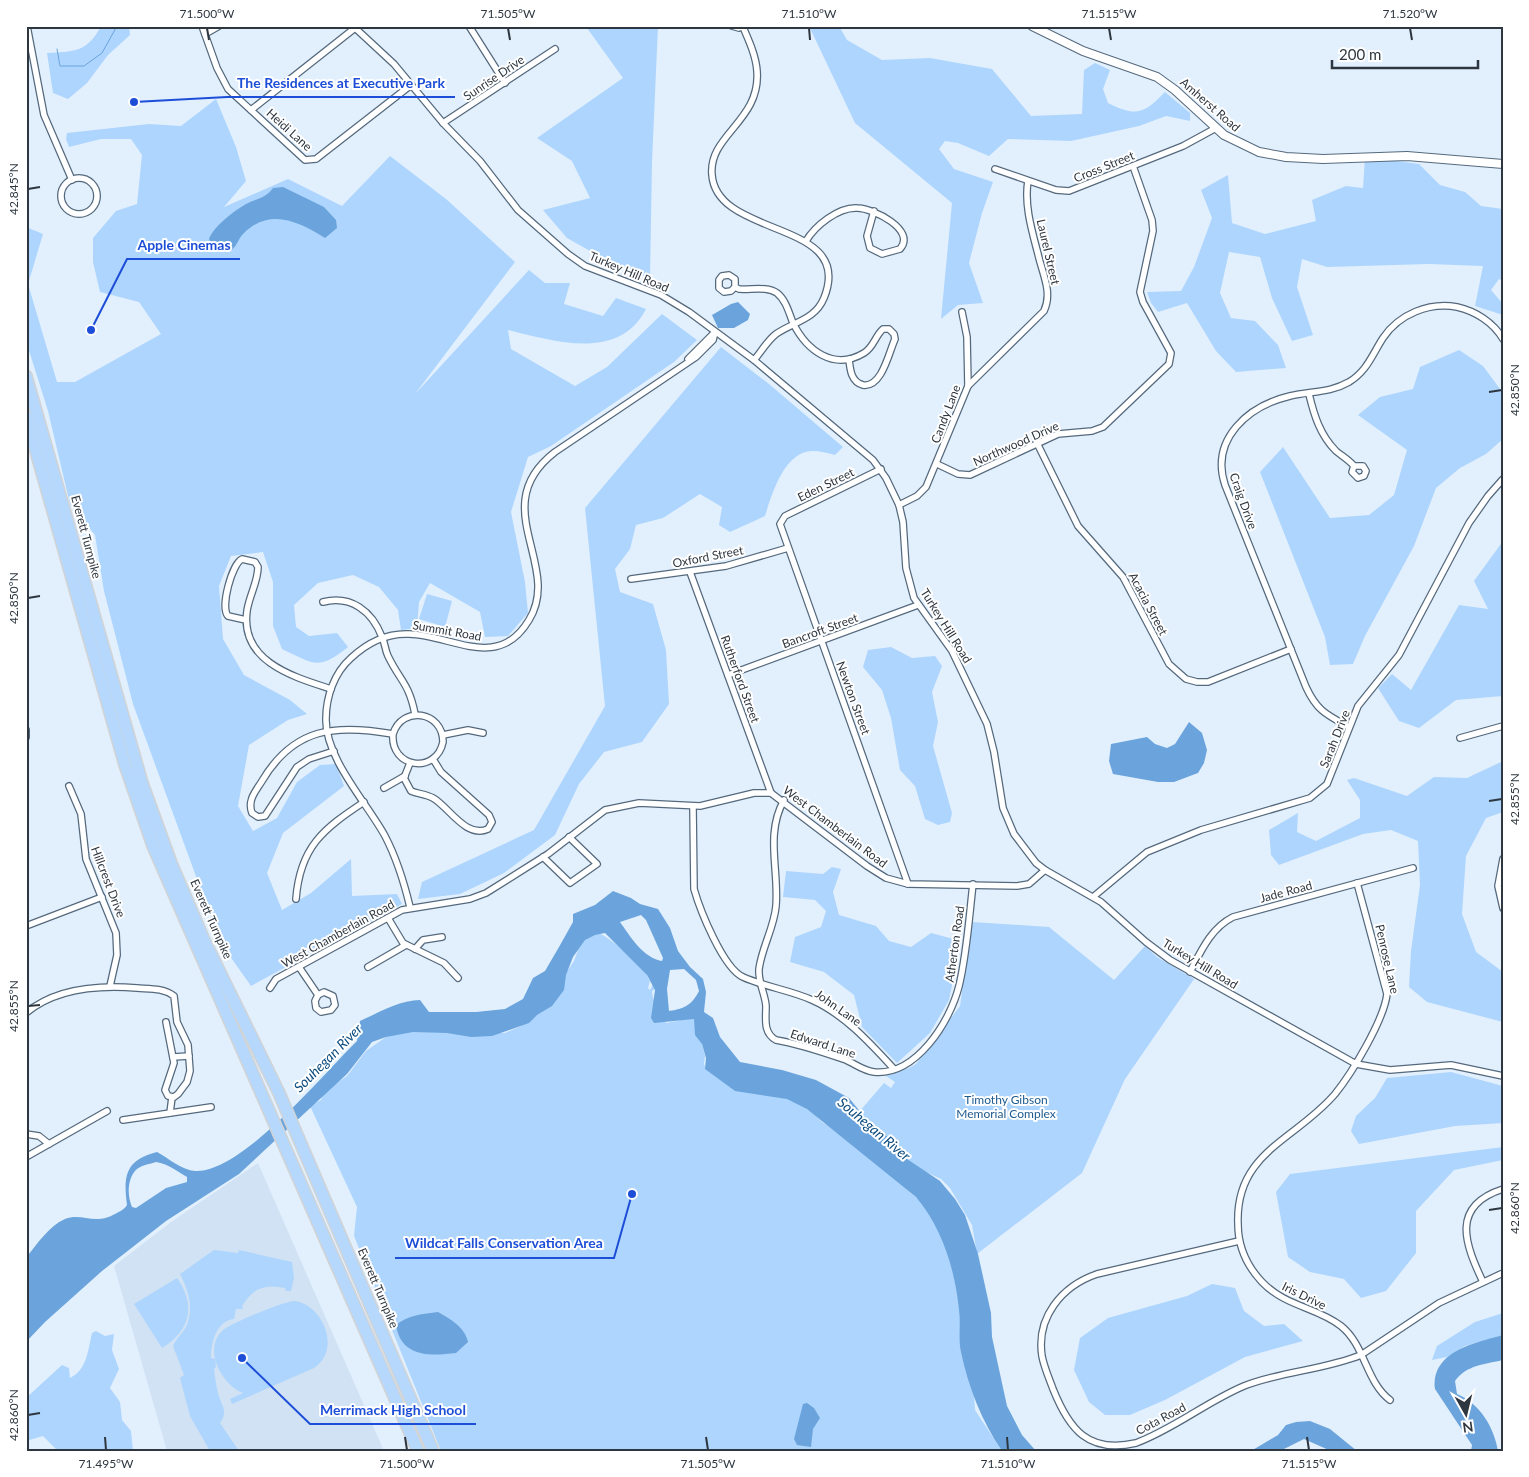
<svg xmlns="http://www.w3.org/2000/svg" width="1529" height="1477" font-family="Lato,sans-serif">
	<style>
		.built { fill: #d1e2f4 }
		.green { fill: #aed5fd }
		.water { fill: #6ba4dc; fill-rule: evenodd }
		.lines { fill: none; stroke-linecap: round; stroke-linejoin: round }
		.stream { stroke: #6ba4dc; stroke-width: 1 }
		.minor-casing { stroke: #55697d; stroke-width: 8 }
		.tertiary-casing { stroke: #55697d; stroke-width: 10 }
		.motorway-casing { stroke: #d1d3d5; stroke-width: 14 }
		.minor { stroke: #fff; stroke-width: 5.5 }
		.tertiary { stroke: #fff; stroke-width: 8 }
		.motorway { stroke: #b5d8fc; stroke-width: 11 }
		.ticks { fill: none; stroke: #2e3740; stroke-width: 2 }
		.labels { text-anchor: middle; stroke-width: 4; stroke-linejoin: round; paint-order: stroke }
		.street-label { font-size: 12px; fill: #2e3740; stroke: #fff }
		.park-label { font-size: 12px; fill: #1d5a8f; stroke: #fff }
		.water-label { font-size: 14px; font-style: italic; fill: #0b4c80; stroke: #fff }
		.leader { fill: none; stroke: #1d4ed8; stroke-width: 2 }
		.callout-dot { fill: #1d4ed8; stroke: #fff; stroke-width: 2 }
		.callout-label { font-size: 14px; text-anchor: middle; font-weight: bold; fill: #1d4ed8; stroke: #fff; stroke-width: 4; stroke-linejoin: round; paint-order: stroke }
		.neatline { fill: none; stroke: #2e3740; stroke-width: 2 }
		.ticks-label { font-size: 12px; text-anchor: middle; fill: #2e3740 }
	</style>
	<rect width="100%" height="100%" fill="#e2f0fe"/>
	<polygon class="built" points="258,1163 384,1451 167,1451 114,1266 171,1222"/>
	<g class="green">
		<path d="M101,26H129L130,35L108,55L87,83L68,99L53,93L47,53C73,52 88,52 101,26Z"/>
		<polygon points="565,26 658,26 652,162 650,279 608,261 567,238 543,210 590,198 572,161 537,138 623,78 587,28 567,29"/>
		<path d="M809,26H839L847,40L882,60L930,58L992,69L1031,116L1082,114L1084,70L1095,63L1110,70L1103,89L1108,103C1136,117 1144,114 1165,92L1190,113V121L1166,116L1139,126L1071,141L1008,139L989,156L958,143L945,141L939,149L954,169L993,182L982,213L969,263L983,303L958,305L941,319L952,203L855,123Z"/>
		<path d="M216,99L236,147L246,181L224,207L288,179L342,206L390,156L446,199L515,262L415,394L529,270L545,283H570L564,304L603,316L616,298L646,309C619,362 554,341 508,330L511,349L575,386L607,367L662,314L697,340L674,362L551,446L528,457L511,512L525,582L528,613L508,636L485,637L480,612L430,583L419,602L417,628L401,630L398,610L379,587L353,575L318,583L294,605L296,627L309,636L337,633L348,647C318,671 314,664 282,649L273,626V582L263,552L231,556L219,586L223,639L244,675L290,700L307,714L288,720L249,745L238,806L253,831L277,818L297,782L320,765L336,764L344,786L283,833L267,873L282,910L311,893L351,859L352,896L397,894L402,904L251,986L220,942L133,704L104,591L95,535L70,504L48,411L26,341V227L43,234L28,284L57,382H75L161,334L139,302L100,292L93,262V238L116,211L137,204L142,155L131,139H101L69,147L66,139L67,133L149,124L181,126Z"/>
		<polygon points="1365,157 1419,164 1440,185 1465,192 1481,206 1503,209 1503,281 1499,279 1491,290 1503,304 1503,315 1475,306 1483,266 1428,264 1327,267 1302,259 1297,287 1313,335 1292,341 1272,298 1260,257 1229,252 1220,293 1231,318 1255,321 1278,345 1286,368 1236,372 1216,351 1187,303 1158,312 1151,303 1147,292 1181,291 1194,267 1212,218 1201,190 1228,175 1232,223 1265,234 1316,221 1312,200 1346,186 1363,188"/>
		<path d="M721,347L769,384L843,447L835,455C828,453 819,451 812,451C784,452 772,494 765,516L730,532L719,525L722,507L700,494L663,518L636,525L630,549L615,569L620,592L653,604L666,650L669,704L642,742L604,752L579,784L555,835L504,873L460,894L418,899L422,882L534,830L605,706L585,508Z"/>
		<polygon points="1459,350 1483,366 1503,393 1503,439 1486,454 1460,468 1436,488 1414,546 1365,636 1353,664 1330,665 1325,637 1260,472 1283,447 1330,518 1369,515 1394,495 1407,450 1358,415 1380,397 1413,389 1420,367"/>
		<polygon points="1503,541 1503,696 1456,700 1419,728 1399,721 1378,688 1392,674 1411,690 1459,605 1488,609 1474,581"/>
		<polygon points="427,594 452,601 445,627 419,619"/>
		<polygon points="891,647 912,658 935,656 942,666 932,692 938,722 933,746 952,813 950,822 938,825 925,819 915,786 900,770 891,718 882,690 863,667 868,650"/>
		<polygon points="1503,761 1503,812 1486,818 1466,856 1462,914 1476,952 1503,972 1503,1022 1427,1002 1409,987 1411,951 1420,885 1418,841 1391,830 1363,834 1279,865 1271,855 1269,830 1298,813 1297,832 1316,841 1360,818 1360,800 1347,780 1354,778 1407,796 1434,777 1467,778"/>
		<polygon points="832,867 841,869 833,892 839,915 876,926 889,941 911,947 931,933 961,941 949,1000 930,1033 897,1063 862,1027 854,995 824,972 790,962 795,937 821,927 826,911 815,900 783,897 786,871 823,874"/>
		<polygon points="972,922 1049,927 1114,980 1145,946 1157,957 1194,979 1125,1079 1082,1173 977,1254 972,1225 950,1188 941,1179 911,1165 894,1145 859,1112 884,1083 891,1088 895,1082 886,1076 909,1068 916,1064 960,1006"/>
		<path d="M597,933C605,933 639,963 644,970C647,974 647,977 650,981L648,988L650,990L653,984L655,989L652,991L653,998L666,1023L693,1018L696,1020L705,1056L704,1064L706,1069L781,1094L807,1107L822,1122L849,1140L924,1204L936,1223L950,1258L962,1310L974,1394L975,1410L1002,1451H441L354,1236L357,1207L310,1106L321,1100L324,1092L347,1076L366,1051L386,1037L410,1030L505,1033L521,1026L564,988V976L574,961L578,950L585,939Z"/>
		<polygon points="1451,1072 1503,1086 1503,1123 1455,1126 1359,1144 1351,1131 1356,1116 1375,1098 1387,1078"/>
		<polygon points="1503,1147 1503,1160 1454,1170 1416,1211 1416,1253 1386,1291 1361,1298 1344,1279 1310,1272 1288,1257 1276,1192 1290,1174"/>
		<path d="M214,1250L238,1253L239,1250L292,1262L294,1278L291,1291H286L285,1288C264,1285 254,1287 242,1306L243,1309H236L234,1319C216,1321 211,1343 211,1358L215,1359L216,1367L214,1369C215,1377 216,1385 218,1393C221,1406 229,1411 220,1423L239,1451H210L190,1416L180,1378L184,1375L173,1346C176,1339 182,1334 186,1327C194,1309 189,1291 180,1274Z"/>
		<path d="M177,1278C196,1305 191,1330 162,1348L134,1304Z"/>
		<polygon points="1212,1284 1235,1288 1244,1311 1264,1326 1284,1324 1303,1341 1245,1357 1165,1400 1130,1415 1105,1415 1089,1402 1074,1370 1080,1338 1108,1318 1187,1296"/>
		<path d="M294,1301C323,1304 342,1350 314,1368L232,1404L230,1399L243,1393C222,1385 202,1349 223,1330C232,1323 282,1302 294,1301Z"/>
		<polygon points="1503,1313 1503,1335 1465,1346 1447,1357 1432,1360 1437,1346 1475,1322"/>
		<path d="M96,1331L105,1336L114,1334L112,1350L119,1369L110,1388L120,1402L122,1420L131,1431L133,1451H58L43,1436L26,1441V1398L62,1365L69,1368L70,1378C87,1370 88,1350 92,1333Z"/>
	</g>
	<g class="water">
		<path d="M283,187L324,207L336,220L337,228L325,238C299,222 271,208 245,232C235,241 238,253 220,252L213,247L209,239C214,226 234,211 246,204C257,198 265,199 273,188Z"/>
		<polygon points="738,302 750,314 748,320 734,328 718,328 712,315 731,304"/>
		<polygon points="1189,722 1202,733 1207,750 1204,763 1198,773 1174,782 1158,782 1113,774 1109,761 1111,744 1147,737 1155,744 1167,748 1175,744"/>
		<path d="M613,891L631,898L640,904L658,909L670,928L678,951L690,967L703,979L706,992L704,1012L713,1018L720,1037L740,1062L782,1070L816,1080L849,1098L871,1125L889,1138L907,1159L940,1181L955,1199L965,1215L978,1254L991,1313L992,1337L1007,1406L1022,1435L1036,1451H1002C982,1422 968,1386 961,1352C958,1338 961,1324 959,1310C955,1269 942,1228 916,1197L807,1109L787,1099L735,1091L705,1069L706,1058L702,1044L695,1035L694,1019L654,1023L651,1018L655,990L647,975L605,933L595,935L585,940L573,957L566,975L564,990L552,1006L537,1015L529,1023L492,1036L471,1037L447,1033L413,1032L386,1037L372,1042L347,1074L239,1174L166,1221L102,1271L45,1322L26,1342V1258C37,1244 49,1226 65,1219C82,1212 94,1226 115,1214C120,1211 124,1210 127,1205C123,1175 126,1160 157,1152C168,1158 182,1170 195,1171C241,1174 324,1073 357,1041L360,1021C378,1013 400,1000 420,1000L429,1012H476L505,1009L523,999L533,978L545,971L559,947L573,922V914L595,905ZM641,915L646,920L663,958L662,961C643,958 630,936 620,922ZM684,969L696,980L699,991C692,1005 684,1009 669,1011L667,989L670,970ZM156,1162C168,1164 177,1171 187,1177V1182L166,1188L136,1208L132,1207C127,1196 127,1178 137,1169C142,1165 150,1164 156,1162Z"/>
		<path d="M438,1312C450,1319 465,1327 468,1342L456,1353C431,1356 401,1358 396,1325C408,1315 423,1314 438,1312Z"/>
		<path d="M1503,1335V1360C1486,1364 1466,1365 1455,1381L1457,1394C1480,1404 1494,1427 1498,1451H1471L1472,1445L1435,1389C1431,1351 1475,1343 1503,1335Z"/>
		<polygon points="807,1403 814,1408 820,1418 813,1429 811,1447 797,1445 794,1439 803,1404"/>
		<polygon points="1310,1421 1330,1429 1357,1451 1331,1451 1304,1439 1280,1451 1251,1451 1278,1435 1286,1425 1296,1422"/>
	</g>
	<g class="lines">
		<polyline class="stream" points="57,49 60,66 84,66 102,53 117,26"/>
		<defs>
			<g id="minor">
				<polyline points="27,26 44,115 72,180"/>
				<polyline points="202,26 217,68 228,89 305,160 316,159 411,85"/>
				<polyline points="353,26 394,64 443,123 480,161 518,210 568,254 585,266 661,295 689,312 754,360 873,460 886,478 899,505 903,522 906,568 914,598 952,651 987,724 994,752 1003,808 1014,834 1036,863 1045,870 1101,902 1146,942 1170,960 1356,1064 1390,1070 1451,1065 1503,1076"/>
				<polyline points="469,26 505,83"/>
				<polyline points="732,26 739,28 745,26"/>
				<path d="M743,27C749,41 756,56 757,71C761,121 708,135 712,175C717,239 856,219 824,298C815,320 793,322 776,334C767,341 761,352 754,360"/>
				<polyline points="205,34 219,26"/>
				<polyline points="251,110 355,28"/>
				<polyline points="443,123 555,49"/>
				<polyline points="995,169 1056,190 1069,191 1183,146 1216,128"/>
				<circle cx="79" cy="196" r="18"/>
				<path d="M806,241C815,226 838,207 857,208C873,208 917,230 900,249L882,254L870,248L867,236L874,211"/>
				<path d="M735,287L731,291L724,292L719,288V280L722,276L729,275L735,279V287L739,289C751,290 767,286 777,293C786,300 789,313 793,323C807,351 834,371 864,353C874,347 875,336 883,329H889L894,334L895,339C889,352 882,388 863,385C851,382 850,369 849,359"/>
				<polyline points="688,359 715,332"/>
				<path d="M968,386L1044,311C1053,292 1042,273 1038,254C1032,231 1024,205 1028,181"/>
				<path d="M1309,394C1314,415 1320,435 1336,451C1342,456 1349,460 1354,466L1352,472L1358,478L1364,476L1366,471L1363,466H1354"/>
				<polyline points="1037,443 1078,526 1123,577 1169,664 1186,679 1197,682 1208,682 1291,649"/>
				<polyline points="937,464 958,474 970,475 1058,434 1092,431 1103,427 1169,364 1171,353 1143,302 1140,292 1153,231 1152,220 1133,166"/>
				<polyline points="881,469 785,516 780,524 908,884"/>
				<polyline points="899,505 917,496 926,487 968,386 967,337 962,312"/>
				<polyline points="690,572 771,793"/>
				<polyline points="631,579 726,566 788,548"/>
				<path d="M323,602C351,595 372,611 382,637C385,643 385,650 388,656C400,681 409,683 415,714"/>
				<path d="M246,620L228,616C220,607 232,564 242,559L255,562L258,567C258,582 249,596 247,611C240,662 294,677 331,689"/>
				<polyline points="728,675 918,605"/>
				<path d="M1349,727C1327,715 1317,711 1306,687L1225,485C1210,439 1248,406 1290,396C1310,391 1330,393 1349,382C1367,371 1372,355 1383,338C1399,314 1429,302 1457,307C1475,311 1493,322 1503,339"/>
				<polyline points="26,730 26,737"/>
				<polyline points="443,735 468,730 483,733"/>
				<polyline points="1460,738 1503,726"/>
				<path d="M334,751L309,759L297,767L265,816L258,817L252,813C247,800 256,791 262,781C294,727 336,724 393,734C390,768 436,775 443,742C443,711 402,705 393,734"/>
				<path d="M410,763L404,778L411,791C418,794 426,794 433,798C449,807 466,839 488,829L492,822L489,815L441,772L433,759"/>
				<polyline points="69,786 81,814 86,859 116,933 117,955 110,986"/>
				<polyline points="384,788 405,776"/>
				<path d="M784,800C765,834 779,869 776,906C774,928 762,947 759,969C758,983 765,993 766,1006C766,1019 763,1033 776,1040C800,1044 823,1052 846,1060C855,1064 864,1071 874,1072C916,1076 950,1022 959,986C967,953 969,918 973,884"/>
				<path d="M693,807L694,889C700,910 723,968 743,977C765,987 790,990 812,1000C844,1014 871,1044 894,1069"/>
				<polyline points="543,857 570,883 597,864 569,837"/>
				<polyline points="1503,859 1498,886 1503,908"/>
				<path d="M1357,883L1387,994C1384,1020 1352,1073 1335,1094C1296,1140 1235,1152 1238,1224C1238,1246 1247,1266 1262,1282C1286,1307 1317,1307 1341,1326C1365,1345 1366,1382 1390,1400"/>
				<polyline points="1093,897 1147,852 1201,830 1310,798 1327,784 1358,706 1399,655 1469,523 1488,496 1503,479"/>
				<path d="M296,899C300,847 323,829 364,802"/>
				<path d="M410,907C404,882 397,859 385,836C367,803 325,758 326,719C326,697 334,673 351,658C367,643 386,633 409,634C452,635 498,672 529,620C563,565 485,506 555,452L696,357L713,340L715,332"/>
				<polyline points="388,918 403,943 444,963 458,978"/>
				<polyline points="26,926 102,897"/>
				<polyline points="415,949 423,940 442,937"/>
				<polyline points="299,967 318,995 315,1001 316,1008 321,1012 331,1010 335,1005 333,996 324,992 318,995"/>
				<polyline points="368,967 406,945"/>
				<path d="M1190,972C1201,951 1211,928 1233,917L1413,868"/>
				<polyline points="270,988 276,979 402,910 470,899 486,893 548,854 605,810 639,803 700,806 754,793 771,793 867,866 886,878 908,884 1017,886 1029,884 1045,870"/>
				<path d="M26,1013C56,988 100,985 137,988C151,989 163,988 174,996L177,1022L188,1045L190,1071L187,1082L178,1094L174,1097L168,1096L165,1090L174,1063L166,1022"/>
				<polyline points="173,1057 189,1056"/>
				<polyline points="170,1113 172,1097"/>
				<polyline points="123,1120 211,1107"/>
				<polyline points="26,1134 39,1136 49,1144"/>
				<polyline points="26,1157 107,1111"/>
				<path d="M1239,1241L1097,1274C1062,1286 1036,1317 1042,1356C1044,1367 1049,1378 1053,1389C1069,1429 1088,1454 1136,1443C1174,1429 1206,1402 1244,1386C1282,1371 1324,1370 1361,1355L1439,1303L1503,1273"/>
				<path d="M1483,1282C1465,1244 1450,1206 1503,1189"/>
			</g>
			<polyline id="tertiary" points="1032,26 1083,51 1157,77 1175,90 1224,135 1259,152 1286,157 1323,159 1407,156 1503,164"/>
			<g id="motorway">
				<polyline points="26,376 142,783 171,863 203,938 279,1093 433,1451"/>
				<polyline points="26,416 125,765 153,846 418,1451"/>
			</g>
		</defs>
		<use href="#minor" class="minor-casing"/>
		<use href="#tertiary" class="tertiary-casing"/>
		<use href="#motorway" class="motorway-casing"/>
		<use href="#minor" class="minor"/>
		<use href="#tertiary" class="tertiary"/>
		<use href="#motorway" class="motorway"/>
	</g>
	<path class="ticks" d="M207,28L209,40M508,28L510,40M809,28L810,40M1109,28L1111,40M1410,28L1412,40M28,189L40,187M1489,392L1502,390M28,598L40,596M1489,801L1502,799M28,1006L40,1005M1489,1210L1502,1208M28,1415L40,1413M105,1437L106,1450M405,1437L407,1450M706,1437L708,1450M1007,1437L1008,1450M1307,1437L1309,1450"/>
	<g class="labels">
		<g class="street-label">
			<text transform="translate(494 78) rotate(-34)" y="4">Sunrise Drive</text>
			<text transform="translate(1210 105) rotate(41)" y="4">Amherst Road</text>
			<text transform="translate(289 130) rotate(42)" y="4">Heidi Lane</text>
			<text transform="translate(1104 167) rotate(-22)" y="4">Cross Street</text>
			<text transform="translate(1048 252) rotate(77)" y="4">Laurel Street</text>
			<text transform="translate(629 272) rotate(23)" y="4">Turkey Hill Road</text>
			<text transform="translate(946 414) rotate(-69)" y="4">Candy Lane</text>
			<text transform="translate(1016 444) rotate(-24)" y="4">Northwood Drive</text>
			<text transform="translate(826 485) rotate(-26)" y="4">Eden Street</text>
			<text transform="translate(1243 501) rotate(70)" y="4">Craig Drive</text>
			<text transform="translate(86 537) rotate(75)" y="4">Everett Turnpike</text>
			<text transform="translate(708 557) rotate(-11)" y="4">Oxford Street</text>
			<text transform="translate(1148 604) rotate(62)" y="4">Acacia Street</text>
			<text transform="translate(946 626) rotate(58)" y="4">Turkey Hill Road</text>
			<text transform="translate(447 631) rotate(10)" y="4">Summit Road</text>
			<text transform="translate(820 631) rotate(-20)" y="4">Bancroft Street</text>
			<text transform="translate(740 679) rotate(70)" y="4">Rutherford Street</text>
			<text transform="translate(853 698) rotate(70)" y="4">Newton Street</text>
			<text transform="translate(1335 739) rotate(-68)" y="4">Sarah Drive</text>
			<text transform="translate(835 827) rotate(37)" y="4">West Chamberlain Road</text>
			<text transform="translate(108 882) rotate(69)" y="4">Hillcrest Drive</text>
			<text transform="translate(1286 892) rotate(-15)" y="4">Jade Road</text>
			<text transform="translate(211 919) rotate(66)" y="4">Everett Turnpike</text>
			<text transform="translate(338 934) rotate(-29)" y="4">West Chamberlain Road</text>
			<text transform="translate(955 944) rotate(-82)" y="4">Atherton Road</text>
			<text transform="translate(1387 959) rotate(77)" y="4">Penrose Lane</text>
			<text transform="translate(1200 964) rotate(31)" y="4">Turkey Hill Road</text>
			<text transform="translate(838 1008) rotate(35)" y="4">John Lane</text>
			<text transform="translate(823 1044) rotate(18)" y="4">Edward Lane</text>
			<text transform="translate(378 1288) rotate(67)" y="4">Everett Turnpike</text>
			<text transform="translate(1304 1296) rotate(26)" y="4">Iris Drive</text>
			<text transform="translate(1161 1419) rotate(-28)" y="4">Cota Road</text>
		</g>
		<g class="park-label">
			<text x="1006" y="1104">Timothy Gibson<tspan x="1006" dy="14">Memorial Complex</tspan></text>
		</g>
		<g class="water-label">
			<text transform="translate(328 1058) rotate(-45)" y="5">Souhegan River</text>
			<text transform="translate(874 1129) rotate(40)" y="5">Souhegan River</text>
		</g>
	</g>
	<path class="leader" d="M134 102L227 97H455M91 330L127 259H240M632 1194L614 1258H395M242 1358L310 1424H476"/>
	<g class="callout-dot">
		<circle cx="134" cy="102" r="5"/>
		<circle cx="91" cy="330" r="5"/>
		<circle cx="632" cy="1194" r="5"/>
		<circle cx="242" cy="1358" r="5"/>
	</g>
	<g class="callout-label">
		<text x="341" y="88">The Residences at Executive Park</text>
		<text x="184" y="250">Apple Cinemas</text>
		<text x="504" y="1248">Wildcat Falls Conservation Area</text>
		<text x="393" y="1415">Merrimack High School</text>
	</g>
	<rect width="1529" height="1477" fill="none" stroke="#ffffff" stroke-width="55"/>
	<g transform="translate(1466 1414) rotate(172)" stroke="#ffffff" stroke-width="4" paint-order="stroke">
	<path d="M0-4L9 19L0 12L-9 19Z" fill="#2e3740"/>
	<text y="-8" font-size="14" font-weight="bold" text-anchor="middle" fill="#2e3740">N</text>
	</g>
	<path d="M1332 60v8h146v-8" fill="none" stroke="#2e3740" stroke-width="2.5"/>
	<text x="1339" y="60" font-size="15" fill="#2e3740" stroke="#ffffff" stroke-width="4" paint-order="stroke">200 m</text>
	<rect x="28" y="28" width="1474" height="1422" class="neatline"/>
	<g class="ticks-label">
		<text x="207" y="18">71.500°W</text>
		<text x="508" y="18">71.505°W</text>
		<text x="809" y="18">71.510°W</text>
		<text x="1109" y="18">71.515°W</text>
		<text x="1410" y="18">71.520°W</text>
		<text transform="translate(14 189) rotate(-90)" y="4">42.845°N</text>
		<text transform="translate(1515 390) rotate(-90)" y="4">42.850°N</text>
		<text transform="translate(14 598) rotate(-90)" y="4">42.850°N</text>
		<text transform="translate(1515 799) rotate(-90)" y="4">42.855°N</text>
		<text transform="translate(14 1006) rotate(-90)" y="4">42.855°N</text>
		<text transform="translate(1515 1208) rotate(-90)" y="4">42.860°N</text>
		<text transform="translate(14 1415) rotate(-90)" y="4">42.860°N</text>
		<text x="106" y="1468">71.495°W</text>
		<text x="407" y="1468">71.500°W</text>
		<text x="708" y="1468">71.505°W</text>
		<text x="1008" y="1468">71.510°W</text>
		<text x="1309" y="1468">71.515°W</text>
	</g>
</svg>
